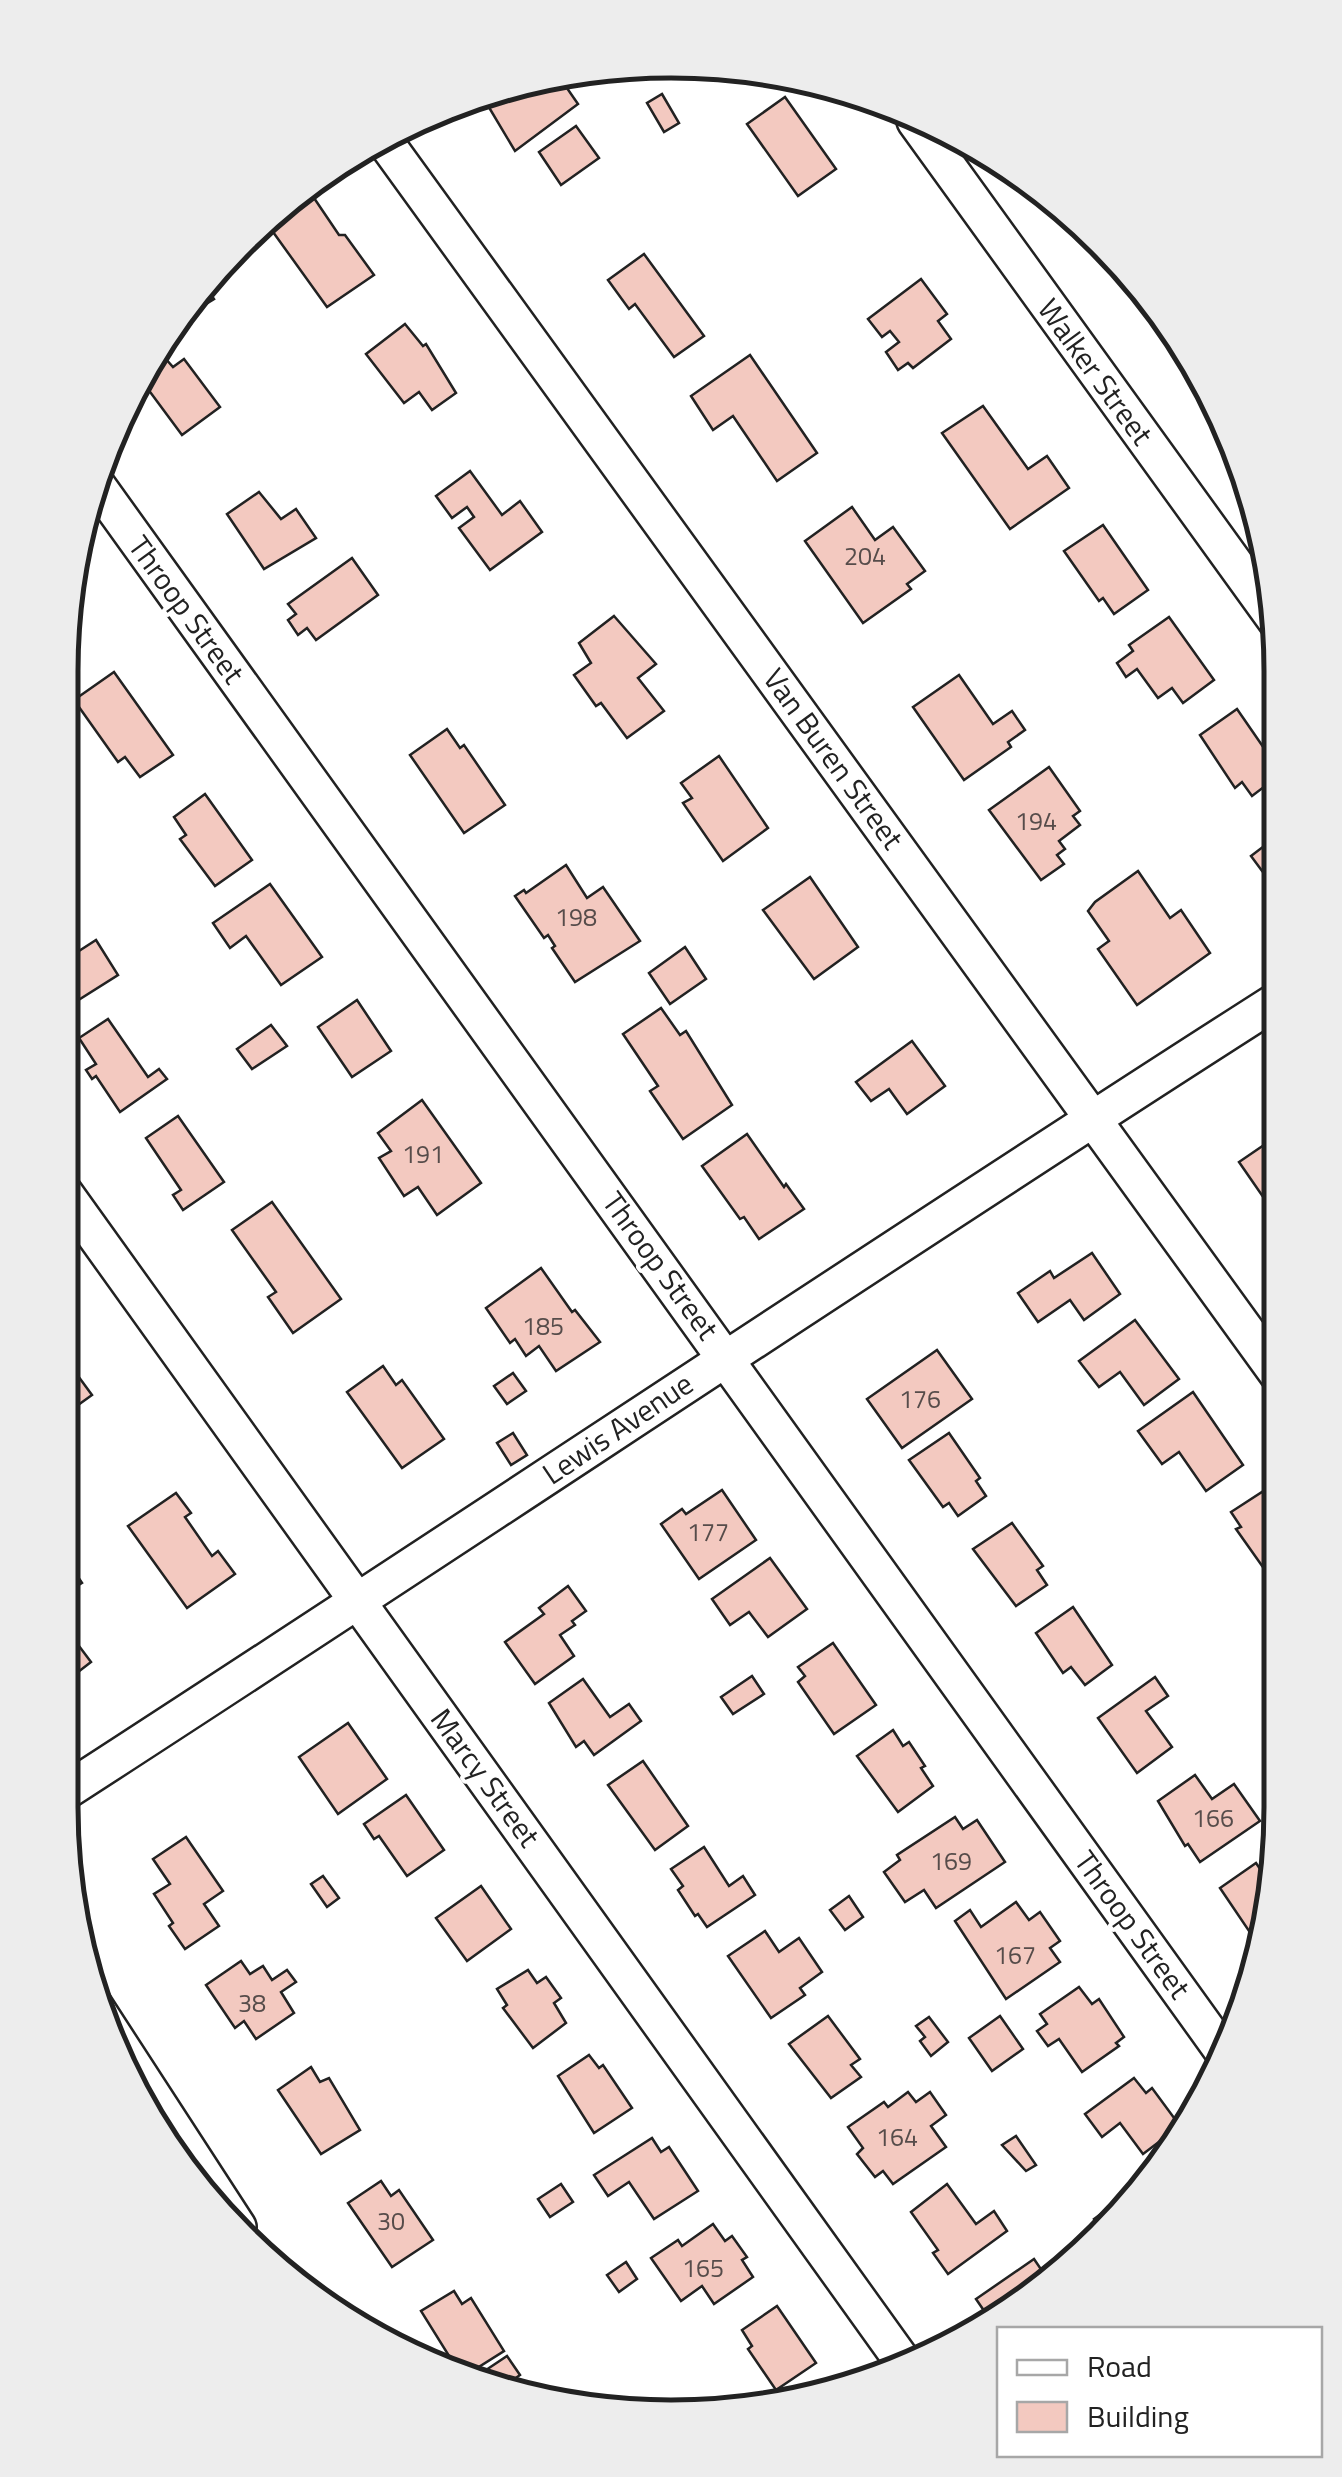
<svg xmlns="http://www.w3.org/2000/svg" width="1342" height="2477" font-family="'Titillium Web',sans-serif">
	<style>
		.building { fill: #f3c9c0; stroke: #222; stroke-width: 2.5 }
		.lines { fill: none; stroke-linecap: round; stroke-linejoin: round }
		.street-casing { stroke: #222; stroke-width: 40 }
		.street { stroke: #fff; stroke-width: 35 }
		.labels { text-anchor: middle; stroke-width: 8; stroke-linejoin: round; paint-order: stroke }
		.number-label { font-size: 25px; fill: #564c4a }
		.street-label { font-size: 30px; fill: #222; stroke: #fff }
		.rim { fill: none; stroke: #222; stroke-width: 5 }
	</style>
	<rect width="100%" height="100%" fill="#fff"/>
	<g class="building">
		<polygon points="560,78 578,104 515,151 487,104 520,80"/>
		<polygon points="662,94 679,123 664,132 647,103"/>
		<polygon points="785,97 836,169 798,196 747,124"/>
		<polygon points="576,126 599,158 561,185 539,152"/>
		<polygon points="312,195 339,235 345,235 374,275 327,307 268,225"/>
		<polygon points="644,254 704,336 674,357 635,304 629,309 608,280"/>
		<polygon points="921,279 947,314 938,321 951,339 913,368 908,363 898,370 886,352 899,342 890,331 882,337 868,319"/>
		<polygon points="208,290 214,299 201,307 198,302"/>
		<polygon points="405,324 423,346 426,344 456,393 432,410 419,392 404,403 366,354"/>
		<polygon points="750,355 817,453 777,481 733,416 713,430 691,396"/>
		<polygon points="165,358 173,367 184,359 220,407 182,435 139,377"/>
		<polygon points="983,406 1028,469 1047,456 1069,488 1010,529 942,433"/>
		<polygon points="470,471 502,515 520,501 542,532 490,570 459,528 474,517 467,507 452,518 436,496"/>
		<polygon points="259,492 281,519 296,509 316,538 264,569 227,514"/>
		<polygon points="852,507 875,540 893,527 925,571 907,584 911,589 863,623 805,541"/>
		<polygon points="1103,525 1148,590 1114,614 1103,598 1099,601 1064,551"/>
		<polygon points="352,558 378,595 316,640 307,628 298,635 288,620 296,614 288,604"/>
		<polygon points="65,608 78,627 65,637 61,632"/>
		<polygon points="614,616 656,664 638,678 664,711 627,738 601,703 596,706 574,675 591,663 579,643"/>
		<polygon points="1169,617 1214,680 1183,703 1172,688 1158,698 1137,669 1126,677 1117,663 1133,651 1129,645"/>
		<polygon points="114,672 173,755 140,777 125,757 118,762 74,700"/>
		<polygon points="959,675 993,724 1012,711 1025,730 1008,742 1011,747 964,780 913,707"/>
		<polygon points="1237,709 1277,767 1277,777 1252,796 1242,782 1235,788 1200,735"/>
		<polygon points="447,729 460,748 464,745 505,805 464,833 410,755"/>
		<polygon points="719,756 768,828 723,861 683,803 692,798 681,783"/>
		<polygon points="1049,767 1080,811 1073,816 1080,825 1059,841 1065,849 1057,855 1064,864 1041,880 989,810"/>
		<polygon points="205,794 252,860 215,886 180,839 186,835 174,817"/>
		<polygon points="1278,811 1278,878 1271,883 1251,856 1276,837 1264,821"/>
		<polygon points="566,865 587,898 603,887 640,941 575,982 552,948 555,946 548,935 544,938 515,896 524,890 526,893"/>
		<polygon points="1138,871 1170,918 1181,910 1210,953 1137,1005 1098,949 1109,941 1088,911 1095,902"/>
		<polygon points="810,877 858,947 814,979 763,910"/>
		<polygon points="270,884 322,957 281,985 246,936 230,948 213,923"/>
		<polygon points="96,940 118,975 61,1011 61,953 65,960"/>
		<polygon points="685,947 706,979 670,1004 649,973"/>
		<polygon points="357,1000 391,1051 352,1077 318,1027"/>
		<polygon points="661,1008 680,1035 686,1031 732,1105 683,1139 650,1091 658,1086 623,1034"/>
		<polygon points="108,1019 148,1077 159,1069 167,1079 120,1112 96,1076 92,1079 86,1070 96,1064 79,1038"/>
		<polygon points="271,1025 287,1046 252,1069 237,1049"/>
		<polygon points="912,1041 945,1086 907,1114 889,1089 871,1101 856,1082"/>
		<polygon points="422,1100 481,1183 437,1215 418,1187 404,1196 379,1158 391,1151 378,1133"/>
		<polygon points="178,1116 224,1182 183,1210 173,1195 181,1190 146,1138"/>
		<polygon points="1278,1120 1279,1196 1268,1204 1239,1162 1277,1136 1270,1126"/>
		<polygon points="747,1134 784,1187 786,1184 804,1209 759,1239 744,1217 740,1219 702,1166"/>
		<polygon points="272,1202 341,1299 293,1333 268,1297 276,1292 232,1230"/>
		<polygon points="1092,1253 1120,1294 1084,1320 1070,1300 1038,1322 1018,1293 1050,1271 1054,1278"/>
		<polygon points="541,1268 572,1312 575,1310 600,1342 556,1371 539,1346 526,1356 515,1339 510,1343 486,1308"/>
		<polygon points="1135,1320 1179,1379 1144,1405 1120,1372 1099,1387 1079,1361"/>
		<polygon points="61,1338 77,1360 70,1365 92,1395 60,1418"/>
		<polygon points="937,1350 972,1399 902,1448 867,1399"/>
		<polygon points="383,1366 396,1385 402,1380 444,1439 402,1468 347,1392"/>
		<polygon points="513,1373 526,1391 507,1404 494,1386"/>
		<polygon points="1193,1392 1243,1465 1206,1491 1179,1452 1162,1464 1138,1431"/>
		<polygon points="513,1433 527,1455 511,1465 497,1443"/>
		<polygon points="949,1433 980,1478 976,1481 986,1496 958,1516 949,1503 943,1507 909,1460"/>
		<polygon points="722,1490 756,1540 699,1579 661,1524 682,1509 686,1514"/>
		<polygon points="1262,1492 1280,1514 1280,1560 1265,1570 1236,1529 1241,1527 1231,1512"/>
		<polygon points="176,1493 191,1513 185,1517 212,1556 218,1551 235,1574 187,1608 128,1526"/>
		<polygon points="1012,1523 1043,1566 1037,1570 1047,1585 1016,1606 973,1549"/>
		<polygon points="770,1558 807,1609 768,1637 749,1612 730,1625 712,1599"/>
		<polygon points="72,1568 82,1583 63,1595 60,1576"/>
		<polygon points="568,1586 586,1611 572,1621 575,1625 560,1635 574,1656 535,1684 505,1642 544,1614 539,1608"/>
		<polygon points="1073,1607 1112,1665 1085,1685 1071,1667 1063,1673 1036,1633"/>
		<polygon points="61,1622 91,1662 60,1686 60,1623"/>
		<polygon points="833,1643 876,1705 834,1734 798,1682 805,1676 798,1667"/>
		<polygon points="752,1676 764,1694 733,1714 721,1697"/>
		<polygon points="1155,1677 1168,1696 1146,1711 1172,1747 1137,1773 1098,1718"/>
		<polygon points="583,1679 610,1717 629,1704 641,1721 594,1755 584,1741 576,1747 549,1703"/>
		<polygon points="348,1723 387,1779 338,1814 299,1757"/>
		<polygon points="893,1730 903,1746 909,1742 925,1766 921,1768 933,1786 898,1812 857,1756"/>
		<polygon points="643,1761 688,1826 655,1850 608,1785"/>
		<polygon points="1195,1775 1212,1799 1234,1784 1260,1821 1200,1862 1188,1844 1185,1846 1158,1801"/>
		<polygon points="406,1795 444,1850 407,1876 379,1836 374,1839 364,1824"/>
		<polygon points="955,1817 963,1829 977,1820 1005,1862 936,1908 924,1890 905,1902 884,1872 900,1860 897,1855"/>
		<polygon points="186,1837 223,1891 204,1904 219,1926 185,1949 169,1926 173,1923 154,1894 170,1884 153,1859"/>
		<polygon points="704,1847 729,1886 743,1876 755,1895 707,1927 698,1914 695,1916 678,1890 683,1886 671,1869"/>
		<polygon points="1256,1863 1267,1879 1276,1873 1262,1944 1253,1929 1249,1931 1220,1888"/>
		<polygon points="323,1876 339,1898 327,1907 311,1884"/>
		<polygon points="481,1886 511,1929 467,1961 436,1918"/>
		<polygon points="849,1896 863,1917 845,1930 830,1910"/>
		<polygon points="1016,1902 1029,1920 1040,1912 1060,1941 1050,1948 1060,1962 1006,1999 955,1921 970,1910 981,1927"/>
		<polygon points="765,1931 779,1952 799,1938 822,1972 800,1988 805,1995 771,2018 728,1956"/>
		<polygon points="241,1961 250,1974 263,1966 272,1980 287,1970 296,1982 281,1992 294,2013 256,2039 244,2021 235,2028 206,1985"/>
		<polygon points="528,1970 537,1983 546,1977 561,1998 554,2003 566,2023 533,2048 503,2008 507,2005 497,1989"/>
		<polygon points="1079,1987 1092,2004 1099,1999 1124,2037 1116,2043 1119,2046 1082,2072 1059,2039 1048,2046 1037,2031 1047,2024 1040,2014"/>
		<polygon points="828,2016 860,2059 851,2065 861,2077 831,2098 789,2044"/>
		<polygon points="1000,2016 1023,2049 992,2071 969,2038"/>
		<polygon points="929,2017 948,2042 931,2056 920,2041 925,2037 916,2026"/>
		<polygon points="589,2055 599,2068 603,2065 632,2108 594,2133 558,2076"/>
		<polygon points="311,2067 320,2082 329,2078 360,2130 321,2154 278,2090"/>
		<polygon points="1134,2078 1146,2093 1152,2088 1180,2126 1143,2154 1120,2123 1102,2137 1085,2114"/>
		<polygon points="908,2092 916,2102 930,2092 946,2115 931,2126 946,2147 893,2184 883,2171 875,2177 857,2154 863,2148 848,2127 884,2102 888,2107"/>
		<polygon points="1016,2136 1036,2165 1026,2171 1002,2145"/>
		<polygon points="652,2138 661,2152 669,2147 698,2191 654,2219 629,2182 608,2196 594,2175"/>
		<polygon points="381,2181 391,2196 399,2190 433,2240 392,2267 348,2203"/>
		<polygon points="561,2184 573,2202 550,2217 538,2199"/>
		<polygon points="947,2184 976,2224 994,2211 1007,2231 948,2274 933,2253 938,2250 911,2212"/>
		<polygon points="1113,2205 1118,2212 1102,2231 1094,2219"/>
		<polygon points="713,2224 725,2241 732,2236 747,2257 742,2260 753,2277 714,2304 702,2286 681,2301 651,2258 678,2240 682,2246"/>
		<polygon points="1034,2259 1049,2281 989,2318 976,2299"/>
		<polygon points="626,2262 637,2279 619,2292 607,2275"/>
		<polygon points="454,2291 462,2304 471,2298 504,2351 466,2375 459,2372 421,2311"/>
		<polygon points="777,2306 816,2363 776,2390 748,2349 752,2346 742,2330"/>
		<polygon points="507,2356 520,2375 499,2390 487,2384 480,2374"/>
	</g>
	<g class="lines">
		<defs>
			<g id="street">
				<polyline points="915,121 1277,622"/>
				<polyline points="386,143 1279,1376"/>
				<polyline points="94,481 1224,2053"/>
				<polyline points="61,1188 908,2369"/>
				<path d="M60,1795C467,1532 869,1261 1278,1000"/>
				<polyline points="92,2002 238,2227"/>
			</g>
		</defs>
		<use href="#street" class="street-casing"/>
		<use href="#street" class="street"/>
	</g>
	<g class="labels">
		<g class="number-label">
			<text x="865" y="565">204</text>
			<text x="1036" y="830">194</text>
			<text x="576" y="926">198</text>
			<text x="423" y="1163">191</text>
			<text x="543" y="1335">185</text>
			<text x="920" y="1408">176</text>
			<text x="708" y="1541">177</text>
			<text x="1213" y="1827">166</text>
			<text x="951" y="1870">169</text>
			<text x="1015" y="1964">167</text>
			<text x="252" y="2012">38</text>
			<text x="897" y="2146">164</text>
			<text x="391" y="2230">30</text>
			<text x="703" y="2277">165</text>
		</g>
		<g class="street-label">
			<text transform="translate(1095 372) rotate(54)" y="10">Walker Street</text>
			<text transform="translate(186 610) rotate(54)" y="10">Throop Street</text>
			<text transform="translate(833 759) rotate(54)" y="10">Van Buren Street</text>
			<text transform="translate(660 1266) rotate(54)" y="10">Throop Street</text>
			<text transform="translate(618 1429) rotate(-34)" y="10">Lewis Avenue</text>
			<text transform="translate(485 1778) rotate(54)" y="10">Marcy Street</text>
			<text transform="translate(1132 1925) rotate(54)" y="10">Throop Street</text>
		</g>
	</g>
	<path d="M0 0H1342V2477H0ZM671 78H671A593 593 0 0 1 1264 671V1807A593 593 0 0 1 671 2400H671A593 593 0 0 1 78 1807V671A593 593 0 0 1 671 78Z" fill="#ededed" fill-rule="evenodd"/>
	<path class="rim" d="M671 78H671A593 593 0 0 1 1264 671V1807A593 593 0 0 1 671 2400H671A593 593 0 0 1 78 1807V671A593 593 0 0 1 671 78Z"/>
	<rect x="997" y="2327" width="325" height="130" fill="#ffffff" stroke="#a7a7a7" stroke-width="2.5"/>
	<rect x="1017" y="2360" width="50" height="15" fill="#ffffff" stroke="#a7a7a7" stroke-width="2.5"/>
	<text x="1087" y="2377" font-size="30" fill="#222222">Road</text>
	<rect x="1017" y="2402" width="50" height="30" fill="#f3c9c0" stroke="#a7a7a7" stroke-width="2.5"/>
	<text x="1087" y="2427" font-size="30" fill="#222222">Building</text>
</svg>
